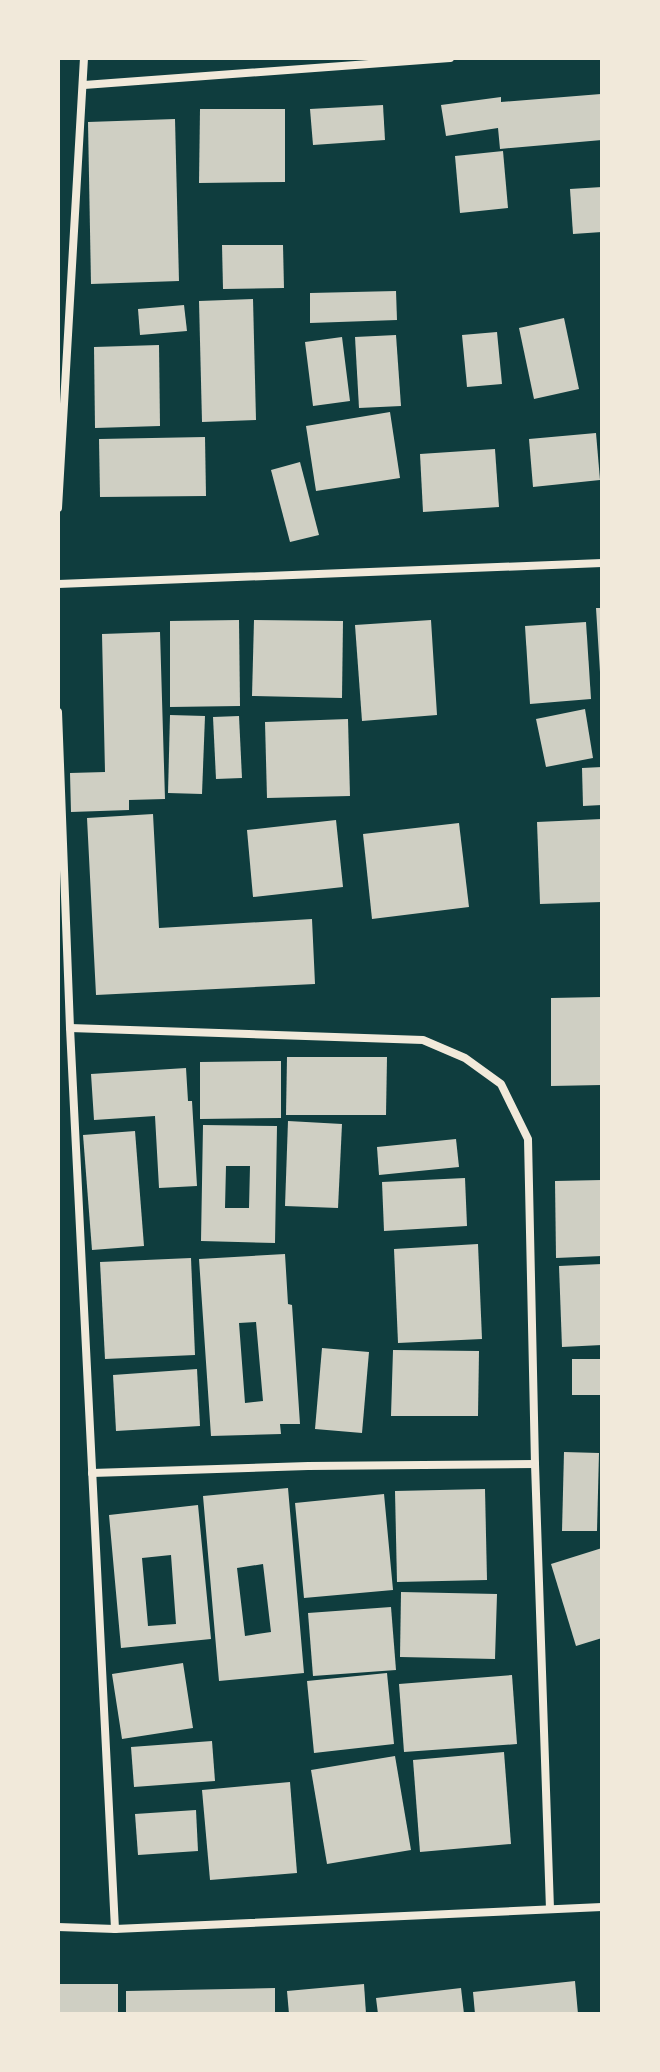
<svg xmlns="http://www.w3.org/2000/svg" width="660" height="2072" font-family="Overpass,sans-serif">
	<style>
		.building { fill: #cfcfc3; fill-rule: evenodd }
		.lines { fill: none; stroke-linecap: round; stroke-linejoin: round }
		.minor { stroke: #f1e9da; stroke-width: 8 }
	</style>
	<rect width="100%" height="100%" fill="#0f3d3e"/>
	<g class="building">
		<polygon points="601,94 602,140 500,149 498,128 446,136 441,105 501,97 501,102"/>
		<polygon points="383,105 385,140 313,145 310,109"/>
		<polygon points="200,109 285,109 285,182 199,183"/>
		<polygon points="175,119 179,281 91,284 88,122"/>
		<polygon points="503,151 508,208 460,213 455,156"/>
		<polygon points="602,187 602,232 573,234 570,189"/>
		<polygon points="222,245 283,245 284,288 223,289"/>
		<polygon points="396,291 397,320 310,323 310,293"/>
		<polygon points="253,299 256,420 202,422 199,301"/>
		<polygon points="184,305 187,331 140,335 138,309"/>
		<polygon points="564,318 579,389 534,399 519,328"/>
		<polygon points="497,332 502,384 467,387 462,335"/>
		<polygon points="396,335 401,406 359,408 355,337"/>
		<polygon points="342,337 350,401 313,406 305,342"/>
		<polygon points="159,345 160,426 95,428 94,347"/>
		<polygon points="390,412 400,478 316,491 306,426"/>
		<polygon points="596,433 600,480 533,487 529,439"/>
		<polygon points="205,437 206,496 100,497 99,439"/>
		<polygon points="495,449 499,507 423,512 420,454"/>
		<polygon points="300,462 319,535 290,542 271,470"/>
		<polygon points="596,608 602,608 602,672 600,672"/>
		<polygon points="239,620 240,706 170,707 170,621"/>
		<polygon points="254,620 343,621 342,698 252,696"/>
		<polygon points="431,620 437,715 362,721 355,625"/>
		<polygon points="586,622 591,699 530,704 525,626"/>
		<polygon points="160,632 165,799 129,800 129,810 71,812 70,773 105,772 102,634"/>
		<polygon points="585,709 593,758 546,767 536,719"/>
		<polygon points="170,715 205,716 202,794 168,793"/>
		<polygon points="239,716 242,778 216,779 213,717"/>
		<polygon points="348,719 350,796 267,798 265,722"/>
		<polygon points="602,767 602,805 583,806 582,768"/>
		<polygon points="153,814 159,928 312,919 315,984 96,995 87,818"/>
		<polygon points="602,819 602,902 540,904 537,822"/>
		<polygon points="336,820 343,887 253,897 247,830"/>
		<polygon points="459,823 469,907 372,919 363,834"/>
		<polygon points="602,997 602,1085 551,1086 551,998"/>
		<polygon points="287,1057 387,1057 386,1115 286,1115"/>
		<polygon points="281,1061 281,1118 200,1119 200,1062"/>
		<polygon points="186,1068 188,1101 192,1101 197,1186 159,1188 155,1116 94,1120 91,1074"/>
		<polygon points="288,1121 342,1124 338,1208 285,1206"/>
		<path d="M203,1125L277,1126L275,1243L201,1241ZM226,1166H250L249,1208H225Z"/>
		<polygon points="135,1131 144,1246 92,1250 83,1135"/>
		<polygon points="456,1139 459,1167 379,1175 377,1147"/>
		<polygon points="465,1178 467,1226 384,1231 382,1182"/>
		<polygon points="602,1180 602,1256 556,1258 555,1181"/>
		<polygon points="478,1244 482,1339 398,1343 394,1249"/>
		<path d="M285,1254L288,1304L292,1305L300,1424H280L281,1434L211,1436L199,1259ZM256,1322L263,1401L245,1403L239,1323Z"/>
		<polygon points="191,1258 195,1355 105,1359 100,1262"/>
		<polygon points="602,1264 602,1345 562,1347 559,1266"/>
		<polygon points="322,1348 369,1352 362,1433 315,1429"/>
		<polygon points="393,1350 479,1351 478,1416 391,1416"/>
		<rect x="572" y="1359" width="30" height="36"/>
		<polygon points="197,1369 200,1426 116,1431 113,1375"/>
		<polygon points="564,1452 599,1453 597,1531 562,1531"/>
		<path d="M288,1488L304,1673L219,1681L203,1496ZM263,1564L271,1632L245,1636L237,1568Z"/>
		<polygon points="485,1489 487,1580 397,1582 395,1491"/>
		<polygon points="384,1494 393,1590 304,1598 295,1503"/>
		<path d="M198,1505L211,1639L121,1648L109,1515ZM171,1555L176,1624L148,1626L142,1558Z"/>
		<polygon points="602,1548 602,1638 576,1646 551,1564"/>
		<polygon points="401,1592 497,1594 495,1659 400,1657"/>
		<polygon points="391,1607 396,1670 313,1676 308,1613"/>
		<polygon points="183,1663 193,1728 122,1739 112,1674"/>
		<polygon points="387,1673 394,1744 314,1753 307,1681"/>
		<polygon points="512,1675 517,1744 404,1752 399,1684"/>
		<polygon points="212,1741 215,1781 134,1787 131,1747"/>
		<polygon points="504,1752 511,1844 420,1852 413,1760"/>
		<polygon points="395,1756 411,1850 327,1864 311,1770"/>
		<polygon points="290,1782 297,1873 210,1880 202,1790"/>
		<polygon points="196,1810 198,1851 138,1855 135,1814"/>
		<polygon points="575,1981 578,2014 475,2014 473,1992"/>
		<rect x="58" y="1984" width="60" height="30"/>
		<polygon points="364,1984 366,2014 289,2014 287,1991"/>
		<polygon points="275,1988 275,2014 126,2014 126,1991"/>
		<polygon points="461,1988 464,2014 378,2014 376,1998"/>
	</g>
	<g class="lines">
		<g class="minor">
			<polyline points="84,85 450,58"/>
			<polyline points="58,508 84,58"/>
			<polyline points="58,584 602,563"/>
			<polyline points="58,712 70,1028 115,1929"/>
			<polyline points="70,1028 423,1040 465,1058 501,1084 528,1139 535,1464 550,1909"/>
			<polyline points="92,1473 308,1466 535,1464"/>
			<polyline points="58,1927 115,1929 602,1907"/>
		</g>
	</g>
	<rect width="660" height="2072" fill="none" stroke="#f1e9da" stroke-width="120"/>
</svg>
